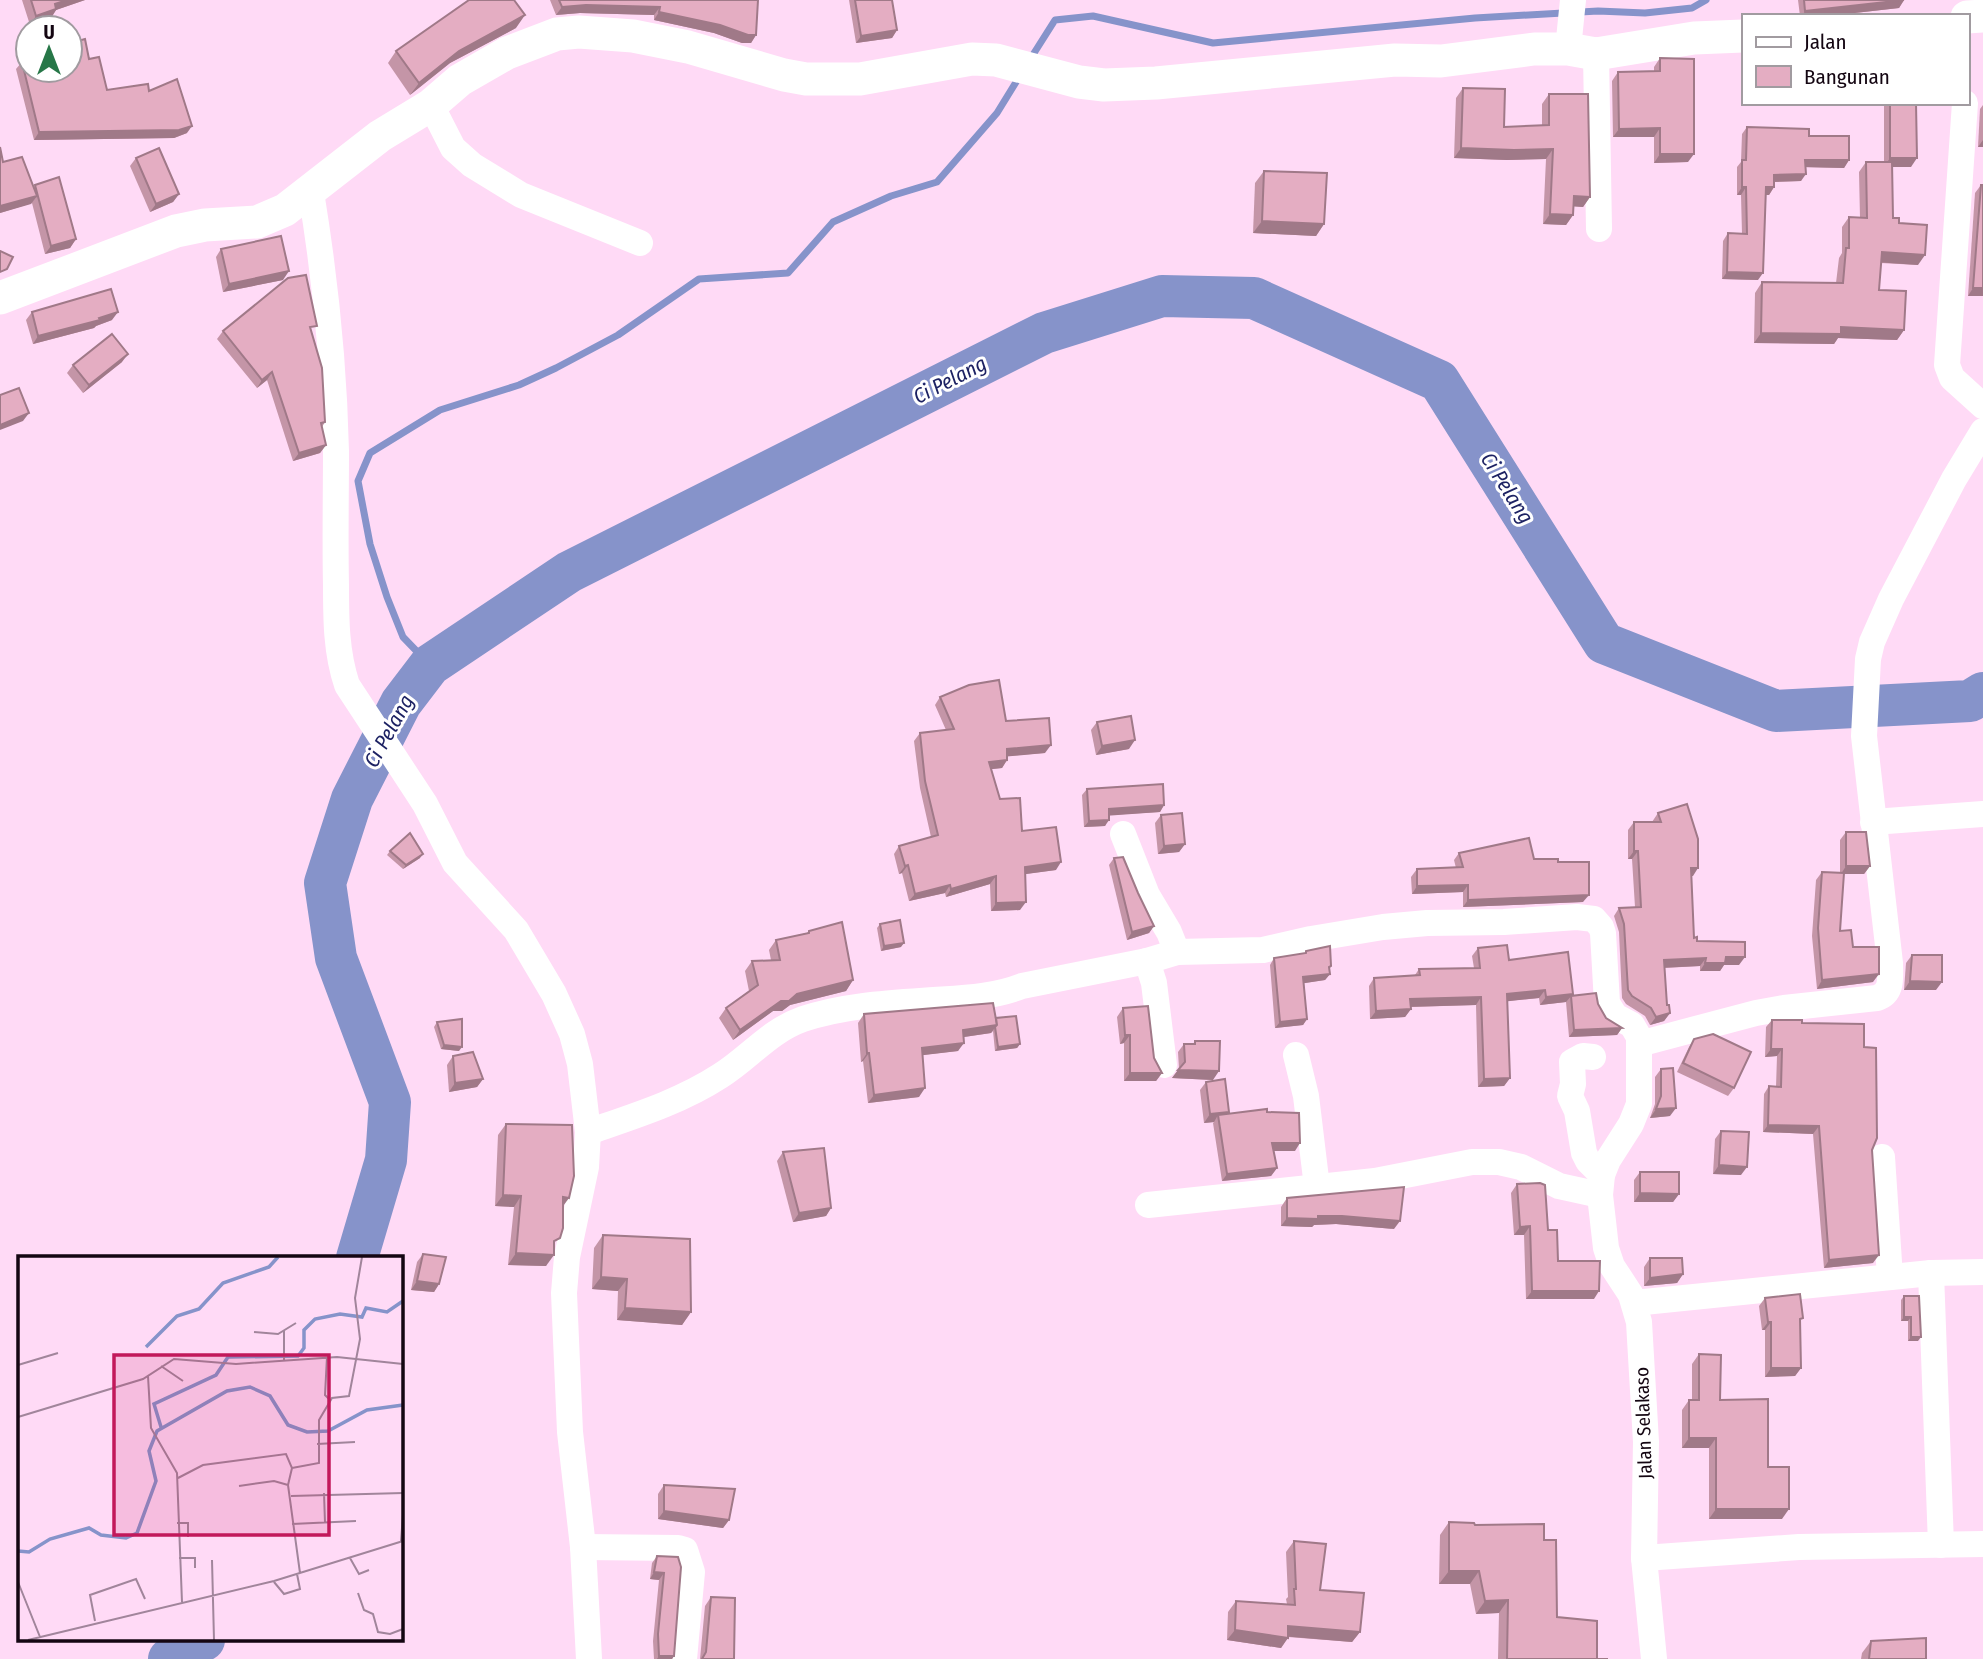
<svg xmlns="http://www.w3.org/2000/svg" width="1983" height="1659" font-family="'Fira Sans Condensed',sans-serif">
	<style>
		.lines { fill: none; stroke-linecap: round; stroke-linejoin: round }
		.stream { stroke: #8693ca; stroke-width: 7 }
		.river { stroke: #8693ca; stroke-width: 42 }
		.minor { stroke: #fff; stroke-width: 26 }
		.tertiary { stroke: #fff; stroke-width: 33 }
		.wall { fill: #c495a7 }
		.shaded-wall { fill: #a07988 }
		.building { fill: #e4adc2; stroke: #a07988; stroke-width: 2 }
		.labels { text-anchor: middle; stroke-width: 6; stroke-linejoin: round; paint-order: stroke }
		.street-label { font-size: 19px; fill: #140612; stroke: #fff }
		.water-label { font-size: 21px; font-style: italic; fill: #1d2263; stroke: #fff }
		.inset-river { fill: none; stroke: #8693ca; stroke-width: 3.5 }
		.inset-road { fill: none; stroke: #a1859b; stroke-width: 2 }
		.view { fill: #c2185b; fill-opacity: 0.15; stroke: #c2185b; stroke-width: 3.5 }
		.inset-edge { fill: none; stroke: #140612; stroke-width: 3.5 }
	</style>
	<rect width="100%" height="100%" fill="#ffdaf6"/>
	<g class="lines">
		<g class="stream">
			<polyline points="1029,61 1055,20 1093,16 1213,43 1475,18 1598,11 1645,13 1692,8 1706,0"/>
			<polyline points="430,665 403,637 387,597 370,544 358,481 370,453 440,410 519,385 556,368 618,335 699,279 788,273 833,222 891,196 937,182 997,113 1021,74"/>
		</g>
		<g class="river">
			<polyline points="357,1258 386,1160 390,1102 336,958 325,883 352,799 401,703 430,665 569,572 1044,333 1162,296 1254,298 1439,381 1604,643 1776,711 1970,701 1983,693"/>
			<polyline points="169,1659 204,1640"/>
		</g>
		<g class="minor">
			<polyline points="1568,49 1573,0"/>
			<polyline points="1596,54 1599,229"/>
			<polyline points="1965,103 1947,365 1952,378 1983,406"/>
			<polyline points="431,105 453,148 472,165 521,195 640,243"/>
			<path d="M311,192C325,277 334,365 336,451C336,496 335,540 336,585C336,619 336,652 347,685L425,804L455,863L516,930L554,994L572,1034L580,1064L588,1132L586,1167L567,1257L564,1293L570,1432L583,1547L589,1659"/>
			<polyline points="1873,822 1983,814"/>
			<polyline points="1123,834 1147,895 1169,932 1177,952"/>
			<polyline points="1147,961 1154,983 1164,1065"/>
			<path d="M1639,1044L1756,1013L1784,1008L1877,998C1893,993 1890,977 1890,963L1864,736L1868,659L1872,642L1891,599L1954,479L1983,431"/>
			<polyline points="1296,1055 1306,1096 1317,1187"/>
			<polyline points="1593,1057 1583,1056 1572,1062 1573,1084 1570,1096 1577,1111 1584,1153 1588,1161 1602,1175"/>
			<path d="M588,1132C634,1116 680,1102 720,1076C749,1058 769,1031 803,1019C845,1005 890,1003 934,1000C964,998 994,997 1022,986L1147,961L1177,952L1263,950L1311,939L1383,927L1427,923L1504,922L1577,917L1594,919L1601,927L1603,933L1607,1003L1615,1016L1632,1025L1639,1037V1104L1631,1124L1608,1160L1602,1175L1600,1195L1606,1248L1612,1266L1631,1295L1639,1322L1646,1442L1644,1558L1654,1659"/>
			<polyline points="1882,1157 1890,1277"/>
			<polyline points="1148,1205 1375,1181 1472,1162 1499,1162 1521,1167 1559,1186 1600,1195"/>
			<polyline points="1931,1273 1941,1545"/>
			<polyline points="1634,1303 1931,1273 1983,1272"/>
			<polyline points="583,1547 678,1548 685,1550 692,1572 684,1659"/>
			<polyline points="1644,1558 1799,1547 1983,1544"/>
		</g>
		<g class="tertiary">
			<polyline points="1967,17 1983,16"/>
			<polyline points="0,298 176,231 205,225 257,222 285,210 380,136 431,105 460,80 507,53 557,34 579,32 633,36 688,47 784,75 806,79 860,79 972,59 996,60 1079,82 1104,85 1156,83 1395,60 1441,61 1534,49 1568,49 1596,54 1694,38 1743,36"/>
		</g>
	</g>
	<g class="wall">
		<polygon points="22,0 85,0 56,10 51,18 30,25"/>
		<polygon points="550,0 758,0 756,35 751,43 742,43 714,33 654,20 654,15 580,13 556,15"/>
		<polygon points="849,0 892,0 897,30 892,38 856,43"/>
		<polygon points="1798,0 1904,0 1899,8 1828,16 1800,16"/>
		<polygon points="516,28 450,63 410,95 388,63 396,51"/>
		<polygon points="1660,58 1688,162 1654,163 1654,137 1613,137 1612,81 1618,72 1654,72 1654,67"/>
		<polygon points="89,59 107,90 149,91 187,133 174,138 34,140 16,69 22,62"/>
		<polygon points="1463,88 1504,127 1542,125 1542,104 1549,94 1590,197 1583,207 1573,206 1573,215 1566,225 1543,224 1546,159 1507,160 1454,158 1456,98"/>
		<polygon points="1884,103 1916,103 1911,167 1892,167 1893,218 1899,223 1918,265 1881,263 1879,290 1904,330 1897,340 1838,338 1834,344 1754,343 1755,293 1762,282 1836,283 1839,258 1842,253 1842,227 1849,217 1860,218 1859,172 1866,162 1884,162"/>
		<polygon points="1983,105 1983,147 1978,147 1980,109"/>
		<polygon points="1747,127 1809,136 1849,160 1844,168 1806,167 1801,181 1774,182 1774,187 1769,195 1765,195 1758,280 1722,279 1723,241 1728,233 1742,234 1741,195 1737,195 1737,167 1741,162 1742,134"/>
		<polygon points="0,147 3,162 34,187 35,185 76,239 70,248 45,254 32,203 0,213"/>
		<polygon points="136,158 179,194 173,202 150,212 130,166"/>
		<polygon points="1264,171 1324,224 1316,236 1253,233 1255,183"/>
		<polygon points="1981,185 1983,185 1983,296 1968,296 1975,193"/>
		<polygon points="221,249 283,280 223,292 216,257"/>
		<polygon points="32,312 112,320 96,326 94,328 33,344 26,320"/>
		<polygon points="223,331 312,333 325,422 322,427 326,445 320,453 293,461 267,380 257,388 217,339"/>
		<polygon points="122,362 83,393 67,373 73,365"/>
		<polygon points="940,697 1006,721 1045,753 1007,756 1007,760 1002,768 991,769 1000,799 1022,831 1056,870 1025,874 1020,910 991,911 990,884 946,897 945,893 909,901 902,873 899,874 894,854 899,846 931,837 920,788 914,741 920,733 946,730 935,705"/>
		<polygon points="1097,722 1129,749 1096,755 1091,730"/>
		<polygon points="1087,789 1164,805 1160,812 1109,815 1105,826 1084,827 1082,795"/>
		<polygon points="1658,813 1693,876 1691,876 1694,938 1697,941 1739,965 1724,965 1720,971 1700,971 1700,966 1664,968 1667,1005 1670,1013 1664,1021 1650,1025 1645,1016 1626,1004 1622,998 1619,932 1614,916 1619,908 1635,907 1632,859 1628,859 1628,830 1634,822 1652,822"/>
		<polygon points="1161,815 1185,844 1179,852 1158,854 1155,823"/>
		<polygon points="1846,832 1870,866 1864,874 1844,874 1840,931 1853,947 1873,982 1817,989 1812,936 1816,880 1822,872 1840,873 1840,840"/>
		<polygon points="390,851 420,858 403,869 387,855"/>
		<polygon points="1459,853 1558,862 1583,902 1463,907 1463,892 1412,894 1411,877 1417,869 1456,868 1454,860"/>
		<polygon points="1114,858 1154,926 1149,933 1127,940 1109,865"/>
		<polygon points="880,924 901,947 881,951 877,928"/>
		<polygon points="809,931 853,980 846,991 790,1005 782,1011 773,1011 733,1040 719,1018 726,1008 749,991 745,971 752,961 771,960 769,950 776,940 807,933"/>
		<polygon points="1478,948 1509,960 1573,994 1572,996 1598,1004 1606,1018 1622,1028 1617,1035 1569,1037 1566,1002 1540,1005 1539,998 1507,1001 1510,1078 1504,1086 1478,1087 1476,1005 1411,1007 1411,1009 1405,1017 1370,1019 1369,986 1374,978 1415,975 1419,969 1474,968 1472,956"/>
		<polygon points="1306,951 1331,966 1329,970 1330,974 1325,980 1304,983 1307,1019 1303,1025 1275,1028 1270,965 1274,958 1304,954"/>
		<polygon points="1912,955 1936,990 1904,990 1906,963"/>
		<polygon points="1123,1008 1154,1058 1162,1073 1156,1081 1124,1081 1124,1043 1120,1044 1117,1017"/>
		<polygon points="864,1014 996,1018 1020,1044 1017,1048 995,1051 993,1031 991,1033 964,1037 958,1051 922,1055 919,1097 868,1103 863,1061 861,1062 858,1023"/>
		<polygon points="1772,1020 1802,1023 1864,1047 1872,1150 1873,1263 1824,1268 1813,1134 1763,1132 1764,1094 1769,1086 1776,1087 1777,1056 1765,1057 1766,1027"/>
		<polygon points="437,1022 459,1051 441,1049 434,1027"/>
		<polygon points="1694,1039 1734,1088 1728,1096 1677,1072 1689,1047"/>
		<polygon points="1195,1041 1213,1080 1172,1078 1179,1069 1178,1052 1184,1044 1193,1044"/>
		<polygon points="453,1056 483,1079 477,1087 449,1092 447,1065"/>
		<polygon points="1661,1069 1670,1116 1650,1118 1655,1104 1655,1077"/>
		<polygon points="1206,1082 1228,1114 1267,1112 1295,1151 1273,1151 1277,1168 1271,1176 1222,1181 1213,1123 1214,1122 1204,1123 1200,1090"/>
		<polygon points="506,1124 563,1207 546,1266 508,1265 514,1207 495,1206 498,1135"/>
		<polygon points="1721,1131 1741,1175 1713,1174 1715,1139"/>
		<polygon points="783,1152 831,1208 826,1216 793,1222 777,1161"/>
		<polygon points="1640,1172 1679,1194 1673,1202 1634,1202 1634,1180"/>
		<polygon points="1517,1184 1548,1230 1558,1261 1594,1299 1526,1299 1524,1235 1514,1235 1511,1193"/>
		<polygon points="1287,1198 1394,1229 1336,1224 1314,1225 1312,1227 1281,1226 1281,1207"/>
		<polygon points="603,1235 691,1312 682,1325 617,1320 618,1291 592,1289 594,1248"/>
		<polygon points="423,1254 439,1284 434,1292 411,1290 417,1262"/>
		<polygon points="1650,1258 1683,1274 1677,1283 1644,1286 1644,1267"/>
		<polygon points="1904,1296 1919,1296 1918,1341 1908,1341 1908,1321 1901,1321 1901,1300"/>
		<polygon points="1765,1298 1801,1321 1801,1368 1795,1376 1765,1377 1765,1330 1762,1330 1759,1306"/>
		<polygon points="1699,1354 1720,1400 1768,1467 1782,1519 1709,1519 1709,1448 1682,1448 1682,1410 1689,1400 1692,1400 1692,1364"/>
		<polygon points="664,1485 729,1520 723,1528 658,1519 658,1494"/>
		<polygon points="1449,1522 1475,1525 1544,1540 1557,1617 1597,1659 1608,1659 1498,1659 1499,1613 1476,1614 1470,1584 1439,1584 1440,1535"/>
		<polygon points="1294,1541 1320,1590 1360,1632 1352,1642 1288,1637 1281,1648 1227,1640 1228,1612 1236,1601 1287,1604 1286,1599 1288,1597 1286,1552"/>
		<polygon points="657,1556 678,1557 674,1656 672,1659 654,1659 653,1641 659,1580 650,1579 652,1563"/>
		<polygon points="711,1597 734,1659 700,1659 705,1606"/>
		<polygon points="1871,1641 1926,1659 1861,1659 1862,1653"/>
	</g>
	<g class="shaded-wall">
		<polygon points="67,0 85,0 56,10 51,18 30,25 36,16 55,4"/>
		<polygon points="1904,0 1899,8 1828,16 1802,16 1805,11"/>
		<polygon points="586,5 660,7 654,15 580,13 556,15 562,7"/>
		<polygon points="659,12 720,25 756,35 751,43 742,43 714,33 654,20"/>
		<polygon points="525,15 516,28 450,63 410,95 419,83 459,51"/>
		<polygon points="897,30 892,38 856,43 861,36"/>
		<polygon points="192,126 187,133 174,138 34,140 39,132"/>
		<polygon points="1660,128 1654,137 1613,137 1619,129"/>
		<polygon points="1983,140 1983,147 1978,147"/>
		<polygon points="1461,148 1553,149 1546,159 1507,160 1454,158"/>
		<polygon points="1660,154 1694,154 1688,162 1654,163"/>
		<polygon points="1890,158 1917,158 1911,167 1884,167"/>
		<polygon points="1805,160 1849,160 1844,168 1800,167"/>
		<polygon points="1806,174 1801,181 1769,182 1774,175"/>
		<polygon points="1742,187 1746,187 1741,195 1737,195"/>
		<polygon points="1766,187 1774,187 1769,195 1760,195"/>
		<polygon points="179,194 173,202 150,212 156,204"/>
		<polygon points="37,196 31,204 0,213 0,206"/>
		<polygon points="1574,196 1590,197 1583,207 1567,206"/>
		<polygon points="1550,214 1573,215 1566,225 1543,224"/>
		<polygon points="1262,221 1324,224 1316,236 1253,233"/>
		<polygon points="76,239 70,248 45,254 51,246"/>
		<polygon points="1882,252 1925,255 1918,265 1875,262"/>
		<polygon points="289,271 283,280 223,292 229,284"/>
		<polygon points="1727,272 1763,273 1758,280 1722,279"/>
		<polygon points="1973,288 1983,288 1983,296 1968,296"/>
		<polygon points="118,312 112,320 96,326 94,328 33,344 38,336"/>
		<polygon points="1841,327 1904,330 1897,340 1838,338 1834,344 1754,343 1761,333"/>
		<polygon points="128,354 122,362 83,393 89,385"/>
		<polygon points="272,372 267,380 257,388 262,380"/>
		<polygon points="29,413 23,421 0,430 0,425"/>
		<polygon points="326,445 320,453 293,461 299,453"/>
		<polygon points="1135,740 1129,749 1096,755 1102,746"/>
		<polygon points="1051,745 1045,753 1001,757 1007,749"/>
		<polygon points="1007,760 1002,768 984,770 989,762"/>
		<polygon points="1164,805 1160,812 1104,816 1109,809"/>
		<polygon points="1109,820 1105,826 1084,827 1089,821"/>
		<polygon points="1185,844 1179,852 1158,854 1164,846"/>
		<polygon points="1634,851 1638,851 1632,859 1628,859"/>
		<polygon points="423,854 420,858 403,869 406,865"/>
		<polygon points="1061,862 1056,870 1019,875 1025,867"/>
		<polygon points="908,865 902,873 899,874 905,866"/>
		<polygon points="1846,866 1870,866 1864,874 1841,874"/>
		<polygon points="1691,868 1698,868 1693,876 1685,876"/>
		<polygon points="996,876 990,884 946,897 951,889"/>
		<polygon points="950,885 945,893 909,901 915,894"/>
		<polygon points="1468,885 1463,892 1412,894 1417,886"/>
		<polygon points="1589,895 1583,902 1463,907 1468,900"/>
		<polygon points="1026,902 1020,910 991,911 996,903"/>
		<polygon points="1154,926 1149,933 1127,940 1132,932"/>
		<polygon points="904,943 901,947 881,951 884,946"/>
		<polygon points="1726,957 1745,957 1739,965 1724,965 1720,971 1700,971 1705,963"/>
		<polygon points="1706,958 1700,966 1658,968 1664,960"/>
		<polygon points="1330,974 1325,980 1299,984 1303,977"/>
		<polygon points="1879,974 1873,982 1817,989 1822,980"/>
		<polygon points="853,980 846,991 790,1005 782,1011 773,1011 733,1040 740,1030 781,1001 797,994"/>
		<polygon points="1910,981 1942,982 1936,990 1904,990"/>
		<polygon points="1545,990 1539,998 1501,1002 1507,994"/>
		<polygon points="1573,994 1566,1002 1540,1005 1546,997"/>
		<polygon points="1481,997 1476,1005 1404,1007 1410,999"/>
		<polygon points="1411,1009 1405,1017 1370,1019 1376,1011"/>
		<polygon points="1670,1013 1664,1021 1650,1025 1656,1017"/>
		<polygon points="1307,1019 1303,1025 1275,1028 1280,1022"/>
		<polygon points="997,1025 991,1033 957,1038 963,1030"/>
		<polygon points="1622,1028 1617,1035 1569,1037 1574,1030"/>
		<polygon points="1125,1035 1130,1035 1124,1043 1120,1044"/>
		<polygon points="964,1043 958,1051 916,1056 922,1048"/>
		<polygon points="1020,1044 1017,1048 995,1051 998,1047"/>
		<polygon points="444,1045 462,1047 459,1051 441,1049"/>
		<polygon points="1771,1049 1782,1049 1777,1056 1765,1057"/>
		<polygon points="867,1053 869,1053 863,1061 861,1062"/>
		<polygon points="1178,1070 1219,1071 1213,1080 1172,1078"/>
		<polygon points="1130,1073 1162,1073 1156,1081 1124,1081"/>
		<polygon points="1510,1078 1504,1086 1478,1087 1484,1079"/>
		<polygon points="483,1079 477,1087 449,1092 455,1083"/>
		<polygon points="925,1088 919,1097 868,1103 874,1095"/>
		<polygon points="1676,1108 1670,1116 1650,1118 1656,1109"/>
		<polygon points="1229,1112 1223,1121 1218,1115 1214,1122 1204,1123 1210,1114"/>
		<polygon points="1768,1125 1819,1126 1813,1134 1763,1132"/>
		<polygon points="1272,1143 1300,1143 1295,1151 1266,1151"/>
		<polygon points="1719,1165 1747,1167 1741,1175 1713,1174"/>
		<polygon points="1277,1168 1271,1176 1222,1181 1227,1174"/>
		<polygon points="1640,1193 1679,1194 1673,1202 1634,1202"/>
		<polygon points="503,1195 521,1196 514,1207 495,1206"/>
		<polygon points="563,1197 569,1198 561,1209"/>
		<polygon points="831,1208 826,1216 793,1222 799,1213"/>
		<polygon points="1318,1216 1342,1216 1400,1221 1394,1229 1336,1224 1314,1225 1312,1227 1281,1226 1287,1218"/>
		<polygon points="1530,1226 1524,1235 1514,1235 1520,1227"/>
		<polygon points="516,1253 554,1255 546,1266 508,1265"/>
		<polygon points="1879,1255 1873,1263 1824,1268 1829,1260"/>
		<polygon points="1683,1274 1677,1283 1644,1286 1650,1278"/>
		<polygon points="601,1277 627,1279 618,1291 592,1289"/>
		<polygon points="417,1281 439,1284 434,1292 411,1290"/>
		<polygon points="1532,1291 1599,1291 1594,1299 1526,1299"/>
		<polygon points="625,1308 691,1312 682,1325 617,1320"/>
		<polygon points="1904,1317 1911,1317 1908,1321 1901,1321"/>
		<polygon points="1768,1322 1771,1322 1765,1330 1762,1330"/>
		<polygon points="1911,1337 1921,1337 1918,1341 1908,1341"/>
		<polygon points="1771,1368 1801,1368 1795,1376 1765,1377"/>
		<polygon points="1689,1438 1716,1438 1709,1448 1682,1448"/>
		<polygon points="1716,1509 1789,1509 1782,1519 1709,1519"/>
		<polygon points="664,1511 729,1520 723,1528 658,1519"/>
		<polygon points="1449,1571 1479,1571 1470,1584 1439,1584"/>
		<polygon points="654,1572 664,1573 659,1580 650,1579"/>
		<polygon points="1508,1600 1499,1613 1476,1614 1485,1601"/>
		<polygon points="1288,1626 1360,1632 1352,1642 1281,1636"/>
		<polygon points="1235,1630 1288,1638 1281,1648 1227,1640"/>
		<polygon points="659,1656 674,1656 672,1659 657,1659"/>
	</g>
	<g class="building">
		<polygon points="31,0 67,0 55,4 56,9 36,16"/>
		<polygon points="469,0 514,0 525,15 459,51 419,83 396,51"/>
		<polygon points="559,0 758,0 756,35 748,35 720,25 659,12 660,7 586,5 562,7"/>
		<polygon points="855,0 892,0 897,30 861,36"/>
		<polygon points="1804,0 1904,0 1805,11"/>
		<polygon points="85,39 89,59 99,57 107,90 148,84 149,91 177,79 192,126 179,130 39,132 22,62 28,61 28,70 70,70 70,43"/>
		<polygon points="1660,58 1694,59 1694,154 1660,154 1660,128 1619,129 1618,72 1660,71"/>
		<polygon points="1463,88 1505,89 1504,127 1549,125 1549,94 1588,94 1590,197 1574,196 1573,215 1550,214 1553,149 1514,150 1461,148"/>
		<polygon points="1890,103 1916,103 1917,158 1890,158"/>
		<polygon points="1747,127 1809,129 1809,136 1849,136 1849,160 1805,160 1806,174 1774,175 1774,187 1766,187 1763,273 1727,272 1728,233 1747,234 1746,187 1742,187 1742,160 1746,160"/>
		<polygon points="0,147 3,162 22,157 37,196 0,206"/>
		<polygon points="159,148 179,194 156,204 136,158"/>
		<polygon points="1866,162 1892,162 1893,218 1899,218 1899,223 1927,225 1925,255 1882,252 1879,290 1906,291 1904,330 1841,327 1841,334 1761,333 1762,282 1843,283 1846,248 1849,248 1849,217 1867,218"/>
		<polygon points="1264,171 1327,173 1324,224 1262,221"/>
		<polygon points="59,177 76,239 51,246 35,185"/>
		<polygon points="1981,185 1983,185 1983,288 1973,288"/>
		<polygon points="281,236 289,271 229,284 221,249"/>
		<polygon points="0,251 13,257 7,269 0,272"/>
		<polygon points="306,275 317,326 310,327 322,368 325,422 321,423 326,445 299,453 272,372 262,380 223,331 288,278"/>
		<polygon points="111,289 118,312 99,318 100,320 38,336 32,312"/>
		<polygon points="112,334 128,354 89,385 73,365"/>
		<polygon points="19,388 29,413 0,425 0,395"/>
		<polygon points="999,680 1006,721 1049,718 1051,745 1007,749 1007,760 989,762 1000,799 1020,798 1022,831 1056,827 1061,862 1025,867 1026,902 996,903 996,876 951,889 950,885 915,894 908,865 905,866 899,846 938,835 925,781 920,733 954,729 940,697 969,685"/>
		<polygon points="1131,716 1135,740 1102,746 1097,722"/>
		<polygon points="1163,784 1164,805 1109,809 1109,820 1089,821 1087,789"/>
		<polygon points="1687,804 1698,839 1698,868 1691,868 1694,938 1697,937 1697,941 1745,942 1745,957 1726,957 1725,963 1705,963 1706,958 1664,960 1667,1005 1669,1005 1670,1013 1656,1017 1651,1008 1632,996 1628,990 1624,924 1619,908 1641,907 1638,851 1634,851 1634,822 1661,822 1658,813"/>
		<polygon points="1182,813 1185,844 1164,846 1161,815"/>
		<polygon points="1846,832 1866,832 1870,866 1846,866"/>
		<polygon points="410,833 423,854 406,865 390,851"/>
		<polygon points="1529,838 1534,859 1558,859 1558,862 1589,862 1589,895 1468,900 1468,885 1417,886 1417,869 1463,867 1459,853"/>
		<polygon points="1123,857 1138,893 1154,926 1132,932 1114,858"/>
		<polygon points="1822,872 1844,873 1840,931 1851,930 1853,947 1879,947 1879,974 1822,980 1818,928"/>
		<polygon points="900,920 904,943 884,946 880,924"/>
		<polygon points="842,922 853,980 797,994 789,1001 781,1001 740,1030 726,1008 758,985 752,961 780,960 776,940 809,933 809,931"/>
		<polygon points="1507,945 1509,960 1568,952 1573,994 1546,997 1545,990 1507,994 1510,1078 1484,1079 1481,997 1410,999 1411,1009 1376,1011 1374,978 1420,975 1419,969 1480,968 1478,948"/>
		<polygon points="1330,946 1331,966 1329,967 1330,974 1303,977 1307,1019 1280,1022 1274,958 1306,953 1306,951"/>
		<polygon points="1912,955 1942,955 1942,982 1910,981"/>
		<polygon points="1596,993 1598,1004 1606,1018 1622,1028 1574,1030 1571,996"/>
		<polygon points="993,1003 997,1025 963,1030 964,1043 922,1048 925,1088 874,1095 869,1053 867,1053 864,1014"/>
		<polygon points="1148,1006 1154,1058 1162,1073 1130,1073 1130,1035 1125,1035 1123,1008"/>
		<polygon points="1016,1016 1020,1044 998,1047 995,1027 997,1025 996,1018"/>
		<polygon points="462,1019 462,1047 444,1045 437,1022"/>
		<polygon points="1772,1020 1802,1020 1802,1023 1864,1024 1864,1047 1876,1048 1877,1138 1872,1150 1879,1255 1829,1260 1819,1126 1768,1125 1769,1086 1781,1087 1782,1049 1771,1049"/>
		<polygon points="1713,1034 1751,1052 1734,1088 1683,1063 1694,1039"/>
		<polygon points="1195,1041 1220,1041 1219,1071 1178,1070 1185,1062 1184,1044 1195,1044"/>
		<polygon points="473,1052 483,1079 455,1083 453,1056"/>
		<polygon points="1673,1068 1676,1108 1656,1109 1661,1096 1661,1069"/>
		<polygon points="1225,1079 1229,1112 1210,1114 1206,1082"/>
		<polygon points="1267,1109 1267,1112 1299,1113 1300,1143 1272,1143 1277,1168 1227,1174 1218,1115"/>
		<polygon points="506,1124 572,1125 574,1176 569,1198 563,1197 563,1228 560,1238 554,1241 554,1255 516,1253 521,1196 503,1195"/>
		<polygon points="1721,1131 1749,1132 1747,1167 1719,1165"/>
		<polygon points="824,1148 831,1208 799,1213 783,1152"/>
		<polygon points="1640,1172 1679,1172 1679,1194 1640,1193"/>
		<polygon points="1540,1183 1545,1185 1548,1230 1557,1230 1558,1261 1600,1261 1599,1291 1532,1291 1530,1226 1520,1227 1517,1184"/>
		<polygon points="1404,1187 1400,1221 1342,1216 1318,1216 1318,1219 1287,1218 1287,1198"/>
		<polygon points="603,1235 690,1239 691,1312 625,1308 627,1279 601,1277"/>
		<polygon points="423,1254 446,1257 439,1284 417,1281"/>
		<polygon points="1650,1258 1682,1258 1683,1274 1650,1278"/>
		<polygon points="1800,1294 1803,1318 1800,1319 1801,1368 1771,1368 1771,1322 1768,1322 1765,1298"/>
		<polygon points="1904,1296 1919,1296 1921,1337 1911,1337 1911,1317 1904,1317"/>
		<polygon points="1699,1354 1721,1355 1720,1400 1768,1399 1768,1467 1789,1467 1789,1509 1716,1509 1716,1438 1689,1438 1689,1400 1699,1400"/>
		<polygon points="664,1485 735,1489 729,1520 664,1511"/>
		<polygon points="1449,1522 1474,1523 1475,1525 1544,1524 1544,1540 1556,1540 1557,1617 1597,1621 1597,1659 1608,1659 1507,1659 1508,1600 1485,1601 1479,1571 1449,1571"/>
		<polygon points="1294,1541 1326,1544 1320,1590 1364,1593 1360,1632 1288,1626 1288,1638 1235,1630 1236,1601 1295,1605 1294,1589 1296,1589"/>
		<polygon points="657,1556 678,1557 681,1567 674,1656 659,1656 658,1634 664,1573 654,1572"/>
		<polygon points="711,1597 735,1598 734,1659 702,1659 706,1652"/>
		<polygon points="1926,1638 1926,1659 1869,1659 1871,1641"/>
	</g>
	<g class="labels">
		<g class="street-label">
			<text transform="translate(1643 1423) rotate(-92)" y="7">Jalan Selakaso</text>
		</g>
		<g class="water-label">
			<text transform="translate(950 380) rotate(-27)" y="7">Ci Pelang</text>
			<text transform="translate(1507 488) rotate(58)" y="7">Ci Pelang</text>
			<text transform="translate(389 731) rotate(-61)" y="7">Ci Pelang</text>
		</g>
	</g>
	<g transform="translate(18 1256)">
		<rect width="385" height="385" fill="#ffdaf6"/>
		<path class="inset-river" d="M128,91L159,60L181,53L205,27L251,11L260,1M143,171L136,148L198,119L210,101L280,100L286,92V74L297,63L322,58L344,61L348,52L369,56L385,45M0,295L11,296L32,283L71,272L83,279L108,282L119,277L138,225L131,195L139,175L209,135L232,131L252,140L270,169L289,176L310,175L349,154L385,149"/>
		<path class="inset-road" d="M266,75V104M236,76L260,78L278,67M309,101L307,139L312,144M0,109L40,97M143,110L165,125M130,120L133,172L159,217L164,346M0,161L125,123L156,103L218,108L319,101L385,108M299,188L337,186M274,212L301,207V164L314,142L331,140L342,83L337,42L344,1M160,222L185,209L268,198L274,212L270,229M270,229L282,317M221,230L256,225L270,229M306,237L307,267M273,240L385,237M159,267H170V281M274,268L338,265M383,285L385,259M161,302H177V312M332,302L341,318L351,314M194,304L196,384M0,326L22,381M256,326L266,338L282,333L279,318M340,337L346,354L355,358L360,376L372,378L385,373M77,365L72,339L118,323L127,343M10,384L256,325L385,285"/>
		<path class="view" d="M96,99H311V279H96Z"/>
		<rect width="385" height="385" class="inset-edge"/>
	</g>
	<rect x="1742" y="14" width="228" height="91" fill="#ffffff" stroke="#a19ba0" stroke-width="2"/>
	<rect x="1756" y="37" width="35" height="10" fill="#ffffff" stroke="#a19ba0" stroke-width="2"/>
	<text x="1804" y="49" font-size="21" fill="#140612">Jalan</text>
	<rect x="1756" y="66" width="35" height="21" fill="#e4adc2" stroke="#a19ba0" stroke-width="2"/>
	<text x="1804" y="84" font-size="21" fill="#140612">Bangunan</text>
	<g transform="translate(49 49)"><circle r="33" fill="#ffffff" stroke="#a19ba0" stroke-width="2"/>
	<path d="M0-5L12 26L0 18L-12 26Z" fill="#277748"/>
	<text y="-10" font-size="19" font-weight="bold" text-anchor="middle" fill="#140612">U</text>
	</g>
</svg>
